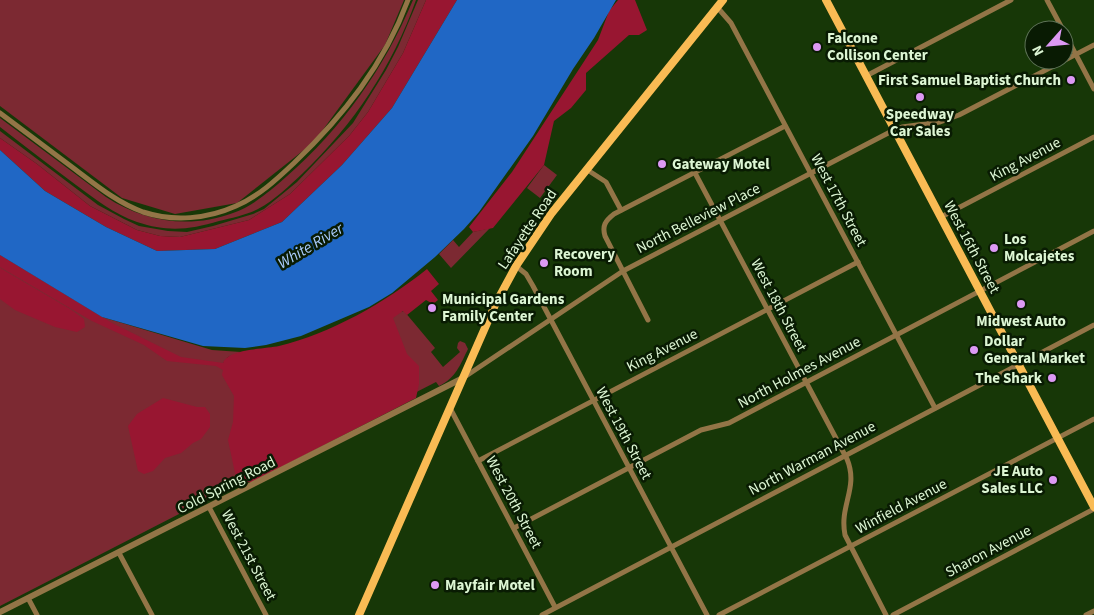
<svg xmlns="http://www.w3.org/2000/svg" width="1094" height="615" font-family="'Source Sans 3',sans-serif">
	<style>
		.green { fill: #7c2932 }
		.forest { fill: #981631 }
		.water { fill: #2067c5 }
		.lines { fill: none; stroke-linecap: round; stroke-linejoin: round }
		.minor { stroke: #937547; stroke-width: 5 }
		.tertiary { stroke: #937547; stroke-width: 6 }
		.primary { stroke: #f9bb54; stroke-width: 8 }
		.poi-dot { fill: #dd99f4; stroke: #091b03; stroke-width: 2 }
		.labels { text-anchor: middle; stroke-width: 5; stroke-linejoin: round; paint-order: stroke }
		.poi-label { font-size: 15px; font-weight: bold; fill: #ddf6d4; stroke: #091b03; text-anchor: start }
		.street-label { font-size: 15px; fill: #ddf6d4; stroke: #091b03 }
		.water-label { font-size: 16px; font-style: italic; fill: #a8cafa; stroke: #091b03 }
	</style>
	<rect width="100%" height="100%" fill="#173707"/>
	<g class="green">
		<polygon points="0,0 404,0 385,45 314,142 237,203 175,214 122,198 0,106"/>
		<path d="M413,0H416C392,67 354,124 303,173C289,186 275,200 258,209C246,215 232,218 219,221C189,230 167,232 137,222C114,214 95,199 76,185C50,166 25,146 0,127V118L106,197C144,222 190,229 233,213C253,206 270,191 286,177C342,128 384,69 413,0Z"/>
		<polygon points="418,0 426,0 403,53 368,112 349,136 290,194 249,220 180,237 160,236 137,230 90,206 37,164 0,138 0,131 98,205 124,219 139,226 168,231 187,232 213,226 253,214 264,209 297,182 353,123 386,70 398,47"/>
		<polygon points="544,165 557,175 540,198 527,188"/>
		<polygon points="490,228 451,268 439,254 453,240 459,247 473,232"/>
		<path d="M0,255L102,317L212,350L241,352L228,357L223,363L404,311L435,348L431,352L443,367L460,352L457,348L458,343L460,341L465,343L468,349C460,365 456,378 439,386L436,382L0,606Z"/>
	</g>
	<g class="forest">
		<polygon points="426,0 457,0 392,108 342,165 282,222 215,249 157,251 106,227 45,191 0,150 0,138 37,164 90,206 137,230 160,236 180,237 249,220 290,194 349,136 368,112 403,53"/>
		<polygon points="618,0 635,0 647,30 639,35 629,35 586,73 586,90 571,108 554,121 544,165 493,228 473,232 469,227 512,172 598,40 609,11"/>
		<path d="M0,255L112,323L181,357L223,363C228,349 265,349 279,346C330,334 386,302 427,269L439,284L431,291L438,300L433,304L426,300L407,315L403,311L393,318L407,354L419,366V384L416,398L252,482L241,483L235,473L228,440L233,422L234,396L222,375L223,370L216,366L167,361L144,345L92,321L0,267Z"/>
		<polygon points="0,268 70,309 84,319 85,327 77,332 55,327 15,310 0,299"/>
		<polygon points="163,398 197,407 205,407 210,414 210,427 201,439 193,443 181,453 165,458 153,471 144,474 138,471 128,426 137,414"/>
	</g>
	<polygon class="water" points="457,0 616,0 594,38 573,69 533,136 479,212 464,229 435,257 392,293 369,307 301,336 266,345 245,348 203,346 102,317 0,255 0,150 45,191 106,227 157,251 215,249 282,222 342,165 392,108"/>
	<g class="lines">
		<g class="minor">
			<polyline points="1047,0 1063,30"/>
			<polyline points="717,7 731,23 935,408"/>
			<polyline points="1064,32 1094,89"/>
			<polyline points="866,76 1011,0"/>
			<path d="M0,113C25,132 51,151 76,170C97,186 118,203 143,212C174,222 207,219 236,206C259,196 276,180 294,163C343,116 384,65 408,0"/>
			<polyline points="586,169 606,182 621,210"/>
			<path d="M695,173L847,459C859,488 839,505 845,535L886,615"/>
			<polyline points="941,217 1094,137"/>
			<polyline points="516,266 526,274 533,286 707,615"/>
			<path d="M648,320L605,236C602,226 605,221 614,214L785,126"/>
			<polyline points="463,378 623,271 894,130 902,127 940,122 959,115 1094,45"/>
			<polyline points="450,408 555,607"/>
			<polyline points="478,461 858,262"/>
			<polyline points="209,507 266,615"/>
			<polyline points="514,528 701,430 729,423 1094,231"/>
			<polyline points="119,553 152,615"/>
			<polyline points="28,598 37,615"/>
			<polyline points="542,615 1094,325"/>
			<polyline points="719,615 1094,419"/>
			<polyline points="893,615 1094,509"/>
			<polyline points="1086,615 1094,611"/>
		</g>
		<polyline class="tertiary" points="0,612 463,378"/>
		<g class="primary">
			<polyline points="826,0 1094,507"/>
			<polyline points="359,615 495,305 516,266 551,214 723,0"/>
		</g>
	</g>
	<g class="poi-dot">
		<circle cx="817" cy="47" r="5"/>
		<circle cx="1071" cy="80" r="5"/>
		<circle cx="920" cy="97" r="5"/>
		<circle cx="662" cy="164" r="5"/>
		<circle cx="994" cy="248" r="5"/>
		<circle cx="544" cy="263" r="5"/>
		<circle cx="1021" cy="304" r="5"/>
		<circle cx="432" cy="308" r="5"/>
		<circle cx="974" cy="350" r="5"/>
		<circle cx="1052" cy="378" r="5"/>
		<circle cx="1053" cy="480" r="5"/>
		<circle cx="435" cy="585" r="5"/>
	</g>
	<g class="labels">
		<g class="poi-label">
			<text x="827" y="43">Falcone<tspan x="827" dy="17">Collison Center</tspan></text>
			<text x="1061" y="85" text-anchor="end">First Samuel Baptist Church</text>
			<text x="920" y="119" text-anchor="middle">Speedway<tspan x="920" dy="17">Car Sales</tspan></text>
			<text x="672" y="169">Gateway Motel</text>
			<text x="1004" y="244">Los<tspan x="1004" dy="17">Molcajetes</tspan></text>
			<text x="554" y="259">Recovery<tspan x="554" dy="17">Room</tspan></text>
			<text x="442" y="304">Municipal Gardens<tspan x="442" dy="17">Family Center</tspan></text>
			<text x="1021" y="326" text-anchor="middle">Midwest Auto</text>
			<text x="984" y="346">Dollar<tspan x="984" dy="17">General Market</tspan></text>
			<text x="1042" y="383" text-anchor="end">The Shark</text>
			<text x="1043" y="476" text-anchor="end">JE Auto<tspan x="1043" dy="17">Sales LLC</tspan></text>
			<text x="445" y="590">Mayfair Motel</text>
		</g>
		<g class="street-label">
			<text transform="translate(1025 159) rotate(-28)" y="5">King Avenue</text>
			<text transform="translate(839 200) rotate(62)" y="5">West 17th Street</text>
			<text transform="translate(698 218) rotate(-27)" y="5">North Belleview Place</text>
			<text transform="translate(527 229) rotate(-56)" y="5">Lafayette Road</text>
			<text transform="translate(972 247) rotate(62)" y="5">West 16th Street</text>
			<text transform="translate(779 305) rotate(62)" y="5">West 18th Street</text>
			<text transform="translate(662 350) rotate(-27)" y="5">King Avenue</text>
			<text transform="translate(799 372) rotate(-28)" y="5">North Holmes Avenue</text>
			<text transform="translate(624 433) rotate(62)" y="5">West 19th Street</text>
			<text transform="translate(812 458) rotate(-28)" y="5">North Warman Avenue</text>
			<text transform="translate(226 485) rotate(-27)" y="5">Cold Spring Road</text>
			<text transform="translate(514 502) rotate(62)" y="5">West 20th Street</text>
			<text transform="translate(901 506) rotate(-28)" y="5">Winfield Avenue</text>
			<text transform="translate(988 551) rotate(-28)" y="5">Sharon Avenue</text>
			<text transform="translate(249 555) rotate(62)" y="5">West 21st Street</text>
		</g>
		<g class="water-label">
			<text transform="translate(310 245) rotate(-31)" y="6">White River</text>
		</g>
	</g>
	<g transform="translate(1049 45) rotate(243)"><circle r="24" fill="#091b03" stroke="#5e7357"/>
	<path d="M0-4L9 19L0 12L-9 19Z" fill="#dd99f4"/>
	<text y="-8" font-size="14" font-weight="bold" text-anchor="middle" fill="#ddf6d4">N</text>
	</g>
</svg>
